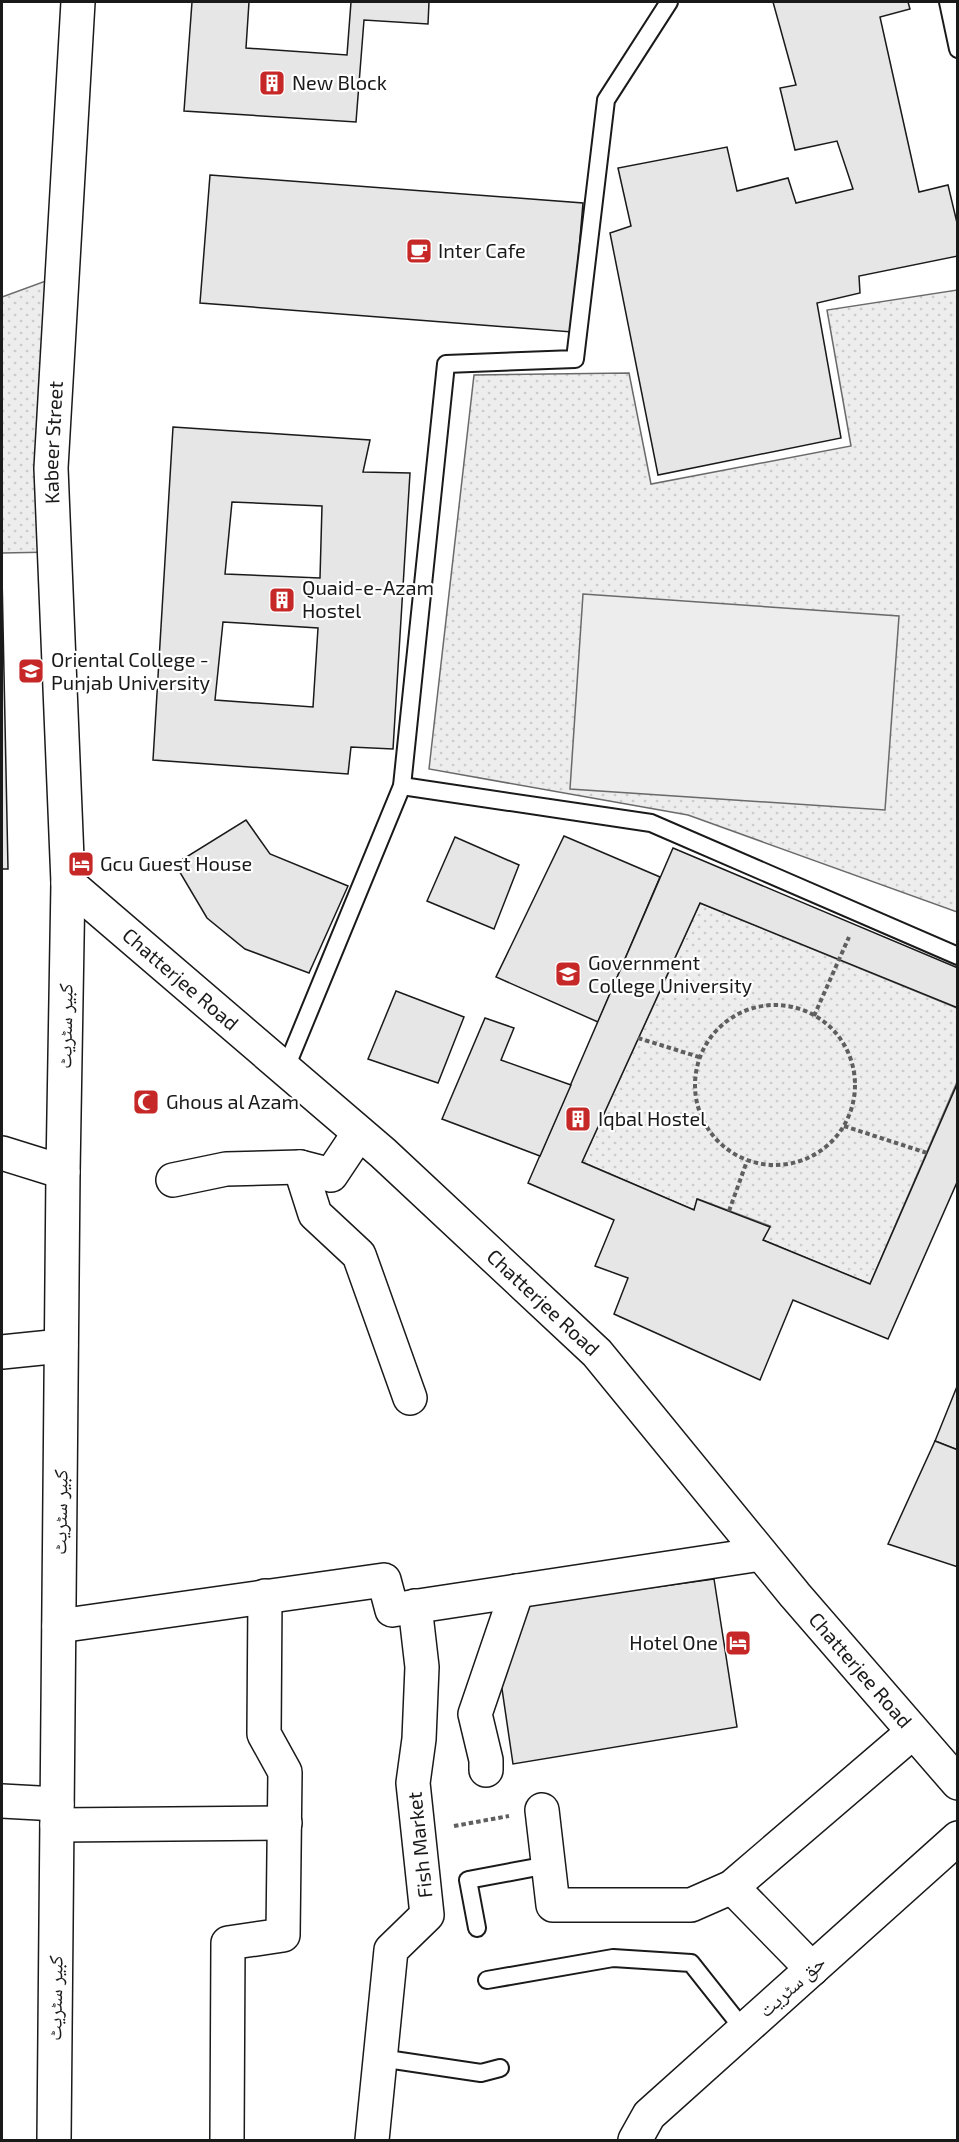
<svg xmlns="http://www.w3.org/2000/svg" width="959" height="2142" font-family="'Exo 2','Noto Naskh Arabic',sans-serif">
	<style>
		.grass { fill: url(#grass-dots); stroke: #6a6a6a; stroke-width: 1.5 }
		.built { fill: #ededed; stroke: #6a6a6a; stroke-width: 1.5 }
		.building { fill: #e6e6e6; stroke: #1a1a1a; stroke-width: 1.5; fill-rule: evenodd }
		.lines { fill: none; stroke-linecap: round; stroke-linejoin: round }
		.lane-casing { stroke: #1a1a1a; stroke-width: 20 }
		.street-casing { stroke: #1a1a1a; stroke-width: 36 }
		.secondary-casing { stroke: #1a1a1a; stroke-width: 36 }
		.path { stroke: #5f5f5f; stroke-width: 4; stroke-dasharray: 4.5 3; stroke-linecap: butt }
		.lane { stroke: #fff; stroke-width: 16 }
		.street { stroke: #fff; stroke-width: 33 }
		.secondary { stroke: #fff; stroke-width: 33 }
		.labels { text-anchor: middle; stroke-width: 4.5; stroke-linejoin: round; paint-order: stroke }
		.poi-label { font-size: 20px; fill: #1a1a1a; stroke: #fff; text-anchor: start }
		.street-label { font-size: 20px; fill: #1a1a1a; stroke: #fff }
	</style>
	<defs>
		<pattern id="grass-dots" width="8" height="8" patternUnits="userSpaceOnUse" patternTransform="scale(1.5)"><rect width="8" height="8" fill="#ededed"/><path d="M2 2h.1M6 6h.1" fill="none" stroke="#cbcbcb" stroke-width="1.8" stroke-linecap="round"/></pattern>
	</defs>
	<rect width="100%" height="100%" fill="#fff"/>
	<g class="grass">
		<polygon points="62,275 54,552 2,553 2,297"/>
		<polygon points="957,290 957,912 688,815 429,769 474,375 629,373 651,484 851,446 827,310"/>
		<polygon points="700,903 957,1008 957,1082 870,1284 763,1240 770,1226 698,1199 694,1210 582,1162"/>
	</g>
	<polygon class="built" points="583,594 899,616 885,810 570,789"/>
	<g class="building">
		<polygon points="192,2 249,2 246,48 347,55 351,2 429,2 428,24 364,20 356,122 184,111"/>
		<polygon points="773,2 908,2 910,9 880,17 919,192 948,185 958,227 958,256 859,276 860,293 817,303 841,438 658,475 610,233 631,226 618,168 727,147 737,191 788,178 796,203 853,189 837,141 795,150 780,88 796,85"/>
		<polygon points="210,175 583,203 572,332 200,303"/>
		<path d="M173,427L370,440L363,472L410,473L393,749L351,747L348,774L153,760ZM232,502L322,506L320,578L225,574ZM223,622L318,628L313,707L215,700Z"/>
		<polygon points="2,575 8,869 2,869"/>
		<polygon points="246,820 270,854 348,886 309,973 245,949 207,918 175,864"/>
		<polygon points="564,836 660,877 598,1022 496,977"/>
		<polygon points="455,837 519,865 494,929 427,901"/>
		<polygon points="673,848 958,968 958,1008 700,903 582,1162 694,1210 697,1199 770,1227 763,1240 870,1284 958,1082 958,1180 888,1339 793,1300 760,1380 614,1314 628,1278 595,1266 614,1220 528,1183"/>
		<polygon points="396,991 464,1017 438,1083 368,1059"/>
		<polygon points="485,1018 514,1028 501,1060 571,1085 540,1156 442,1119"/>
		<polygon points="958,1384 958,1450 935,1441"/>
		<polygon points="935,1441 958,1450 958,1567 888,1544"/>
		<polygon points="714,1579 737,1727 513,1764 501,1682 525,1605"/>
	</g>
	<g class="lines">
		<defs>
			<g id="lane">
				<polyline points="948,2 958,49"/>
				<polyline points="402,786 651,823 958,956"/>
				<polyline points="285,1070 402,786 446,364 575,359 606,100 669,2"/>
				<polyline points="477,1928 468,1880 548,1865"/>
				<polyline points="487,1980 613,1958 691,1963 744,2030"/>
				<polyline points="380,2058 481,2073 500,2068"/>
			</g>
			<g id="street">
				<polyline points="2,1153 63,1172"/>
				<polyline points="300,1167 315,1214 359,1255 410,1398"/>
				<polyline points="173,1180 226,1169 300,1167 331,1175 359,1133"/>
				<polyline points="2,1352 61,1346"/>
				<polyline points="59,1626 384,1580 392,1610 761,1554"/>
				<polyline points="486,1770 486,1760 475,1714 517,1591"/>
				<polyline points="2,1801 57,1804"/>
				<polyline points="542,1810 553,1905 691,1905 732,1887 913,1732"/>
				<polyline points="57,1825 285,1823"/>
				<polyline points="732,1887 812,1969"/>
				<polyline points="227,2140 228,1943 283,1935 285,1772 264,1734 265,1596"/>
				<polyline points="372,2140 391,1950 427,1915 413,1783 419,1739 422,1667 415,1606"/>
				<polyline points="635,2140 649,2115 958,1838"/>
			</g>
			<g id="secondary">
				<path id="s1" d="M68,883L383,1153L597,1353L795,1595L958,1783"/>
				<path id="s2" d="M54,2140L63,1172L68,883L51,468L78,2"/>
			</g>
		</defs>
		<use href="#lane" class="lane-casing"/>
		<use href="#street" class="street-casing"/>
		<use href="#secondary" class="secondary-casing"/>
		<g class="path">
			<circle cx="775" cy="1085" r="80"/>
			<polyline points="814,1016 849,937"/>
			<polyline points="638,1038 699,1057"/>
			<polyline points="844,1126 927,1153"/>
			<polyline points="729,1211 747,1161"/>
			<polyline points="454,1826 509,1816"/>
		</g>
		<use href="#lane" class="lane"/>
		<use href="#street" class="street"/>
		<use href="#secondary" class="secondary"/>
	</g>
	<defs>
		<symbol id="building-square" viewBox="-11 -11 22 22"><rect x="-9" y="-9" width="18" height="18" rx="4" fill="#c62828" stroke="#fff"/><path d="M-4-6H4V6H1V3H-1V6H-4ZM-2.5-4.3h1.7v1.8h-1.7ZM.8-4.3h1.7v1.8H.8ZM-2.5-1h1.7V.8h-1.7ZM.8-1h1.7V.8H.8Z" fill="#fff"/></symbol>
		<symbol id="cafe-square" viewBox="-11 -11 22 22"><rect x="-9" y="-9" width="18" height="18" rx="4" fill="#c62828" stroke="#fff"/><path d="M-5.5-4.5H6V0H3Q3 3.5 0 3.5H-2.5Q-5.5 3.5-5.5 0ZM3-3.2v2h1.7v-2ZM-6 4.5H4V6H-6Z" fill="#fff"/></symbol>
		<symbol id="school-square" viewBox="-11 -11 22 22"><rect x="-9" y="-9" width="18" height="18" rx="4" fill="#c62828" stroke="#fff"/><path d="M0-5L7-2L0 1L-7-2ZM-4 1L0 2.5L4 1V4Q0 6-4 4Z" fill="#fff"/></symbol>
		<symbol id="hotel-square" viewBox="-11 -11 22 22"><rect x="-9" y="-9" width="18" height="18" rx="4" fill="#c62828" stroke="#fff"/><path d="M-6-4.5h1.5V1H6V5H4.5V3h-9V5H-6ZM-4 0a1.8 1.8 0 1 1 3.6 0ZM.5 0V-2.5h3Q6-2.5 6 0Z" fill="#fff"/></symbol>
		<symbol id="university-square" viewBox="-11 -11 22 22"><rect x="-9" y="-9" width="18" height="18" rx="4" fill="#c62828" stroke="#fff"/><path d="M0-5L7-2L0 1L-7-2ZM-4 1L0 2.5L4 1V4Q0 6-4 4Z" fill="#fff"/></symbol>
		<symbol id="mosque-square" viewBox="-11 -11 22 22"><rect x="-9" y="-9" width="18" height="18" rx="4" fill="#c62828" stroke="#fff"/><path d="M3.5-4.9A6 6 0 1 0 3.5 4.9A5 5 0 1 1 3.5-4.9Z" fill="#fff"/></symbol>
	</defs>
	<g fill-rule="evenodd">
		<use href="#building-square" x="257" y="68" width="30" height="30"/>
		<use href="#cafe-square" x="404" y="236" width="30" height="30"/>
		<use href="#building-square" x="267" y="585" width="30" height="30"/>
		<use href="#school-square" x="16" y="656" width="30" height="30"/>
		<use href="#hotel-square" x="66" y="849" width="30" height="30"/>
		<use href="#university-square" x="553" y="959" width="30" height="30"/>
		<use href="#mosque-square" x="131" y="1087" width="30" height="30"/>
		<use href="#building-square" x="563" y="1104" width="30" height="30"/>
		<use href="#hotel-square" x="723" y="1628" width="30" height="30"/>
	</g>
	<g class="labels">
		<g class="poi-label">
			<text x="292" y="90">New Block</text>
			<text x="438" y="258">Inter Cafe</text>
			<text x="302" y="595">Quaid-e-Azam<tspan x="302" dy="23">Hostel</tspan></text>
			<text x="51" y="667">Oriental College -<tspan x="51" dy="23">Punjab University</tspan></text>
			<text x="100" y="871">Gcu Guest House</text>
			<text x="588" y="970">Government<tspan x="588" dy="23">College University</tspan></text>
			<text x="166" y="1109">Ghous al Azam</text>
			<text x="598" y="1126">Iqbal Hostel</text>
			<text x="718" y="1650" text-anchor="end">Hotel One</text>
		</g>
		<g class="street-label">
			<text dy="7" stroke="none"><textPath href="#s2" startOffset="1698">Kabeer Street</textPath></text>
			<text dy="7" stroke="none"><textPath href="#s1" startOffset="148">Chatterjee Road</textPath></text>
			<text transform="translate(65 1026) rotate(-89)" y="7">کبیر سٹریٹ</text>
			<text dy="7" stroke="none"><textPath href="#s1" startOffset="634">Chatterjee Road</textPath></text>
			<text transform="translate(60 1512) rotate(-89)" y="7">کبیر سٹریٹ</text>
			<text dy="7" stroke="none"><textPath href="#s1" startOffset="1120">Chatterjee Road</textPath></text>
			<text transform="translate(420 1845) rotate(-96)" y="7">Fish Market</text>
			<text transform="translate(792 1986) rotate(-42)" y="7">حق سٹریت</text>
			<text transform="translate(55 1998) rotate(-89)" y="7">کبیر سٹریٹ</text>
		</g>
	</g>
	<rect width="959" height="2142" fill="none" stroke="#1a1a1a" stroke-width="6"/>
</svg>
